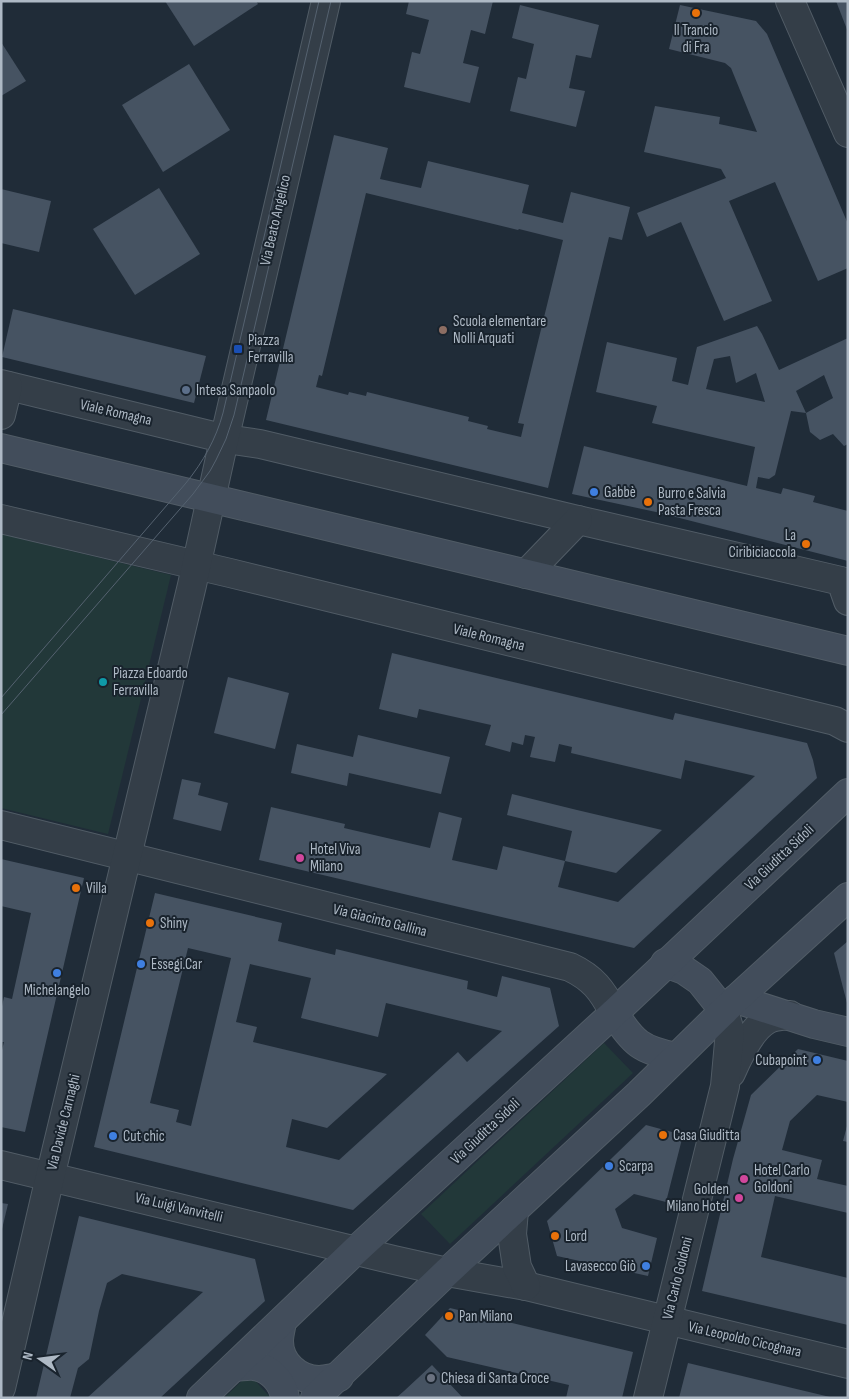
<svg xmlns="http://www.w3.org/2000/svg" width="849" height="1399" font-family="'Sofia Sans Condensed',sans-serif">
	<style>
		.green { fill: #223839 }
		.building { fill: #465362; fill-rule: evenodd }
		.lines { fill: none; stroke-linecap: round; stroke-linejoin: round }
		.street-casing { stroke: #515c66; stroke-width: 30 }
		.secondary-casing { stroke: #515c66; stroke-width: 30 }
		.street { stroke: #343e48; stroke-width: 28 }
		.secondary { stroke: #424d5b; stroke-width: 28 }
		.tram { stroke: #556270; stroke-width: 1 }
		.food-dot { fill: #e8710a; stroke: #19232d; stroke-width: 2 }
		.education-dot { fill: #8d6e63; stroke: #19232d; stroke-width: 2 }
		.transit-dot { fill: #1a4fb4; stroke: #19232d; stroke-width: 2 }
		.service-dot { fill: #5c6f8a; stroke: #19232d; stroke-width: 2 }
		.shop-dot { fill: #3f7fe0; stroke: #19232d; stroke-width: 2 }
		.culture-dot { fill: #0f9aa8; stroke: #19232d; stroke-width: 2 }
		.hotel-dot { fill: #d1479c; stroke: #19232d; stroke-width: 2 }
		.worship-dot { fill: #6b7280; stroke: #19232d; stroke-width: 2 }
		.labels { text-anchor: middle; stroke-width: 4; stroke-linejoin: round; paint-order: stroke }
		.poi-label { font-size: 15px; fill: #aeb9c5; stroke: #19232d; text-anchor: start }
		.street-label { font-size: 15px; fill: #aeb9c5; stroke: #19232d }
	</style>
	<rect width="100%" height="100%" fill="#202c38"/>
	<g class="green">
		<polygon points="1,534 171,575 108,834 1,808"/>
		<polygon points="604,1043 633,1073 450,1244 421,1214"/>
		<polygon points="249,1374 271,1398 224,1398"/>
	</g>
	<g class="building">
		<polygon points="165,1 256,1 258,4 194,46"/>
		<polygon points="409,1 493,1 485,34 471,30 463,63 479,67 470,103 404,87 412,52 420,54 429,20 406,14"/>
		<polygon points="836,1 848,1 848,32"/>
		<polygon points="520,5 599,25 591,58 576,55 569,88 585,91 576,127 510,111 518,77 526,79 534,44 512,38"/>
		<polygon points="680,5 756,21 767,34 848,224 848,268 818,281 775,182 729,201 772,301 724,321 681,222 647,237 637,213 726,178 721,169 644,152 655,106 720,117 719,124 757,132 731,68 725,63 669,49"/>
		<polygon points="1,42 26,81 1,96"/>
		<polygon points="189,64 230,130 163,172 122,105"/>
		<path d="M334,135L388,148L380,179L421,188L428,161L529,185L522,213L563,223L571,192L630,207L622,240L609,237L548,488L266,420ZM366,193L518,230L519,229L563,240L518,423L524,424L521,437L487,429L488,426L468,421L469,417L367,392L366,396L349,392L348,395L316,387L319,375L322,376Z"/>
		<polygon points="159,188 200,254 135,295 93,229"/>
		<polygon points="1,189 51,201 39,252 1,243"/>
		<polygon points="13,309 206,356 194,403 2,357"/>
		<path d="M757,326L762,334L779,370L848,338V444L844,446L833,434L820,440L810,432L806,413L791,411L775,475L769,479L758,477L756,488L781,494L783,488L815,496L813,502L848,511V561L656,512L572,494L584,446L747,486L755,447L652,423L657,406L596,392L607,342L677,358L672,381L688,385L697,347ZM730,356L736,383L756,373L765,402L706,389L714,359ZM824,375L833,398L806,413L796,391Z"/>
		<polygon points="392,653 673,720 675,713 807,743 813,760 817,778 634,948 259,860 271,807 345,824 344,828 430,848 439,812 462,818 452,860 497,870 503,846 565,861 558,887 618,902 755,776 685,760 681,779 571,753 572,747 559,744 555,762 530,757 535,737 525,735 523,745 512,742 510,752 485,745 491,725 419,709 417,718 379,709"/>
		<polygon points="228,677 289,693 275,749 214,733"/>
		<polygon points="358,735 450,757 441,794 349,773 347,786 291,773 297,744 353,757"/>
		<polygon points="182,779 201,783 198,795 228,803 221,831 173,819"/>
		<polygon points="512,794 577,810 662,830 616,873 565,861 572,831 507,815"/>
		<polygon points="1,859 84,878 25,1132 1,1127 1,1054 4,1042 1,1042 1,1011 4,997 12,999 31,913 1,906"/>
		<path d="M155,893L282,923L278,941L335,955L336,949L468,981L467,989L497,997L502,976L550,988L559,1026L353,1210L94,1147ZM188,948L231,958L191,1126L176,1122L179,1110L150,1103ZM250,964L311,978L301,1018L378,1037L386,1003L502,1031L467,1062L458,1052L339,1160L286,1147L292,1119L327,1128L387,1074L253,1042L257,1027L236,1022Z"/>
		<polygon points="848,941 848,1003 847,1003 834,953"/>
		<polygon points="798,1049 848,1061 848,1102 817,1095 790,1121 782,1150 822,1160 817,1179 848,1186 848,1213 775,1196 761,1257 848,1278 848,1325 702,1291 733,1159 751,1095"/>
		<polygon points="646,1125 683,1135 666,1202 634,1194 615,1209 622,1228 657,1238 648,1276 557,1256 547,1221"/>
		<polygon points="847,1126 848,1126 848,1142 843,1141"/>
		<polygon points="1,1203 8,1204 2,1229 1,1229"/>
		<polygon points="79,1216 255,1259 265,1301 160,1398 87,1398 203,1292 122,1274 107,1283 99,1311 89,1359 78,1368 70,1398 36,1398"/>
		<polygon points="450,1308 633,1352 622,1398 566,1398 569,1385 447,1357 425,1335"/>
		<polygon points="688,1363 830,1397 830,1398 679,1398"/>
		<polygon points="432,1365 463,1398 396,1398 404,1391"/>
	</g>
	<g class="lines">
		<defs>
			<g id="street">
				<polyline points="790,1 848,133"/>
				<polyline points="1,384 226,439 260,444 578,520 841,581 848,601"/>
				<polyline points="1,415 8,386"/>
				<polyline points="1,519 230,573 835,721 848,728"/>
				<polyline points="526,574 578,520"/>
				<path d="M1,825L570,967C593,978 602,990 614,1013"/>
				<path d="M731,1073C738,1057 751,1029 767,1020C773,1016 782,1016 790,1015"/>
				<polyline points="1,1165 394,1260 447,1272 526,1286 848,1364"/>
				<polyline points="514,1210 512,1234 517,1267 526,1286"/>
				<polyline points="1,1388 50,1177 192,585 222,449 326,1"/>
				<polyline points="648,1398 725,1086 730,1031 724,1011"/>
			</g>
			<g id="secondary">
				<polyline points="1,448 848,651"/>
				<polyline points="665,963 684,970 700,981 724,1011"/>
				<polyline points="736,999 814,1024 848,1032"/>
				<path d="M614,1013C633,1043 641,1050 676,1057"/>
				<path d="M282,1322C281,1328 279,1335 279,1341C279,1363 298,1380 319,1380C326,1380 332,1378 339,1377"/>
				<path d="M234,1367C240,1367 248,1365 254,1366C270,1368 283,1382 285,1398"/>
				<polyline points="201,1398 356,1250 614,1013 848,793"/>
				<polyline points="315,1398 447,1272 639,1094 736,999 848,897"/>
			</g>
		</defs>
		<use href="#street" class="street-casing"/>
		<use href="#secondary" class="secondary-casing"/>
		<use href="#street" class="street"/>
		<use href="#secondary" class="secondary"/>
		<g class="tram">
			<path d="M1,698L186,483C203,462 216,439 223,413L319,1"/>
			<polyline points="1,715 193,494 210,471 216,460 226,439 234,415 331,1"/>
		</g>
	</g>
	<g class="food-dot">
		<circle cx="696" cy="13" r="5"/>
		<circle cx="648" cy="502" r="5"/>
		<circle cx="806" cy="544" r="5"/>
		<circle cx="76" cy="888" r="5"/>
		<circle cx="150" cy="923" r="5"/>
		<circle cx="663" cy="1135" r="5"/>
		<circle cx="555" cy="1236" r="5"/>
		<circle cx="449" cy="1316" r="5"/>
	</g>
	<circle class="education-dot" cx="443" cy="330" r="5"/>
	<rect class="transit-dot" x="233" y="344" width="10" height="10" rx="2.5"/>
	<circle class="service-dot" cx="186" cy="390" r="5"/>
	<g class="shop-dot">
		<circle cx="594" cy="492" r="5"/>
		<circle cx="141" cy="964" r="5"/>
		<circle cx="57" cy="973" r="5"/>
		<circle cx="817" cy="1060" r="5"/>
		<circle cx="113" cy="1136" r="5"/>
		<circle cx="609" cy="1166" r="5"/>
		<circle cx="646" cy="1266" r="5"/>
	</g>
	<circle class="culture-dot" cx="103" cy="682" r="5"/>
	<g class="hotel-dot">
		<circle cx="300" cy="858" r="5"/>
		<circle cx="744" cy="1179" r="5"/>
		<circle cx="739" cy="1198" r="5"/>
	</g>
	<circle class="worship-dot" cx="431" cy="1378" r="5"/>
	<g class="labels">
		<g class="poi-label">
			<text x="696" y="35" text-anchor="middle">Il Trancio<tspan x="696" dy="17">di Fra</tspan></text>
			<text x="453" y="326">Scuola elementare<tspan x="453" dy="17">Nolli Arquati</tspan></text>
			<text x="248" y="345">Piazza<tspan x="248" dy="17">Ferravilla</tspan></text>
			<text x="196" y="395">Intesa Sanpaolo</text>
			<text x="604" y="497">Gabbè</text>
			<text x="658" y="498">Burro e Salvia<tspan x="658" dy="17">Pasta Fresca</tspan></text>
			<text x="796" y="540" text-anchor="end">La<tspan x="796" dy="17">Ciribiciaccola</tspan></text>
			<text x="113" y="678">Piazza Edoardo<tspan x="113" dy="17">Ferravilla</tspan></text>
			<text x="310" y="854">Hotel Viva<tspan x="310" dy="17">Milano</tspan></text>
			<text x="86" y="893">Villa</text>
			<text x="160" y="928">Shiny</text>
			<text x="151" y="969">Essegi.Car</text>
			<text x="57" y="995" text-anchor="middle">Michelangelo</text>
			<text x="807" y="1065" text-anchor="end">Cubapoint</text>
			<text x="673" y="1140">Casa Giuditta</text>
			<text x="123" y="1141">Cut chic</text>
			<text x="619" y="1171">Scarpa</text>
			<text x="754" y="1175">Hotel Carlo<tspan x="754" dy="17">Goldoni</tspan></text>
			<text x="729" y="1194" text-anchor="end">Golden<tspan x="729" dy="17">Milano Hotel</tspan></text>
			<text x="565" y="1241">Lord</text>
			<text x="636" y="1271" text-anchor="end">Lavasecco Giò</text>
			<text x="459" y="1321">Pan Milano</text>
			<text x="441" y="1383">Chiesa di Santa Croce</text>
		</g>
		<g class="street-label">
			<text transform="translate(275 220) rotate(-77)" y="5">Via Beato Angelico</text>
			<text transform="translate(116 412) rotate(13)" y="5">Viale Romagna</text>
			<text transform="translate(489 637) rotate(14)" y="5">Viale Romagna</text>
			<text transform="translate(779 857) rotate(-43)" y="5">Via Giuditta Sidoli</text>
			<text transform="translate(380 920) rotate(14)" y="5">Via Giacinto Gallina</text>
			<text transform="translate(63 1122) rotate(-76)" y="5">Via Davide Carnaghi</text>
			<text transform="translate(485 1131) rotate(-43)" y="5">Via Giuditta Sidoli</text>
			<text transform="translate(179 1207) rotate(13)" y="5">Via Luigi Vanvitelli</text>
			<text transform="translate(677 1278) rotate(-76)" y="5">Via Carlo Goldoni</text>
			<text transform="translate(745 1339) rotate(13)" y="5">Via Leopoldo Cicognara</text>
		</g>
	</g>
	<rect width="849" height="1399" fill="none" stroke="#aeb9c5" stroke-width="5"/>
	<g transform="translate(40 1359) rotate(284)" stroke="#19232d" stroke-width="4" paint-order="stroke">
	<path d="M0-4L9 19L0 12L-9 19Z" fill="#aeb9c5"/>
	<text y="-8" font-size="14" font-weight="bold" text-anchor="middle" fill="#aeb9c5">N</text>
	</g>
</svg>
